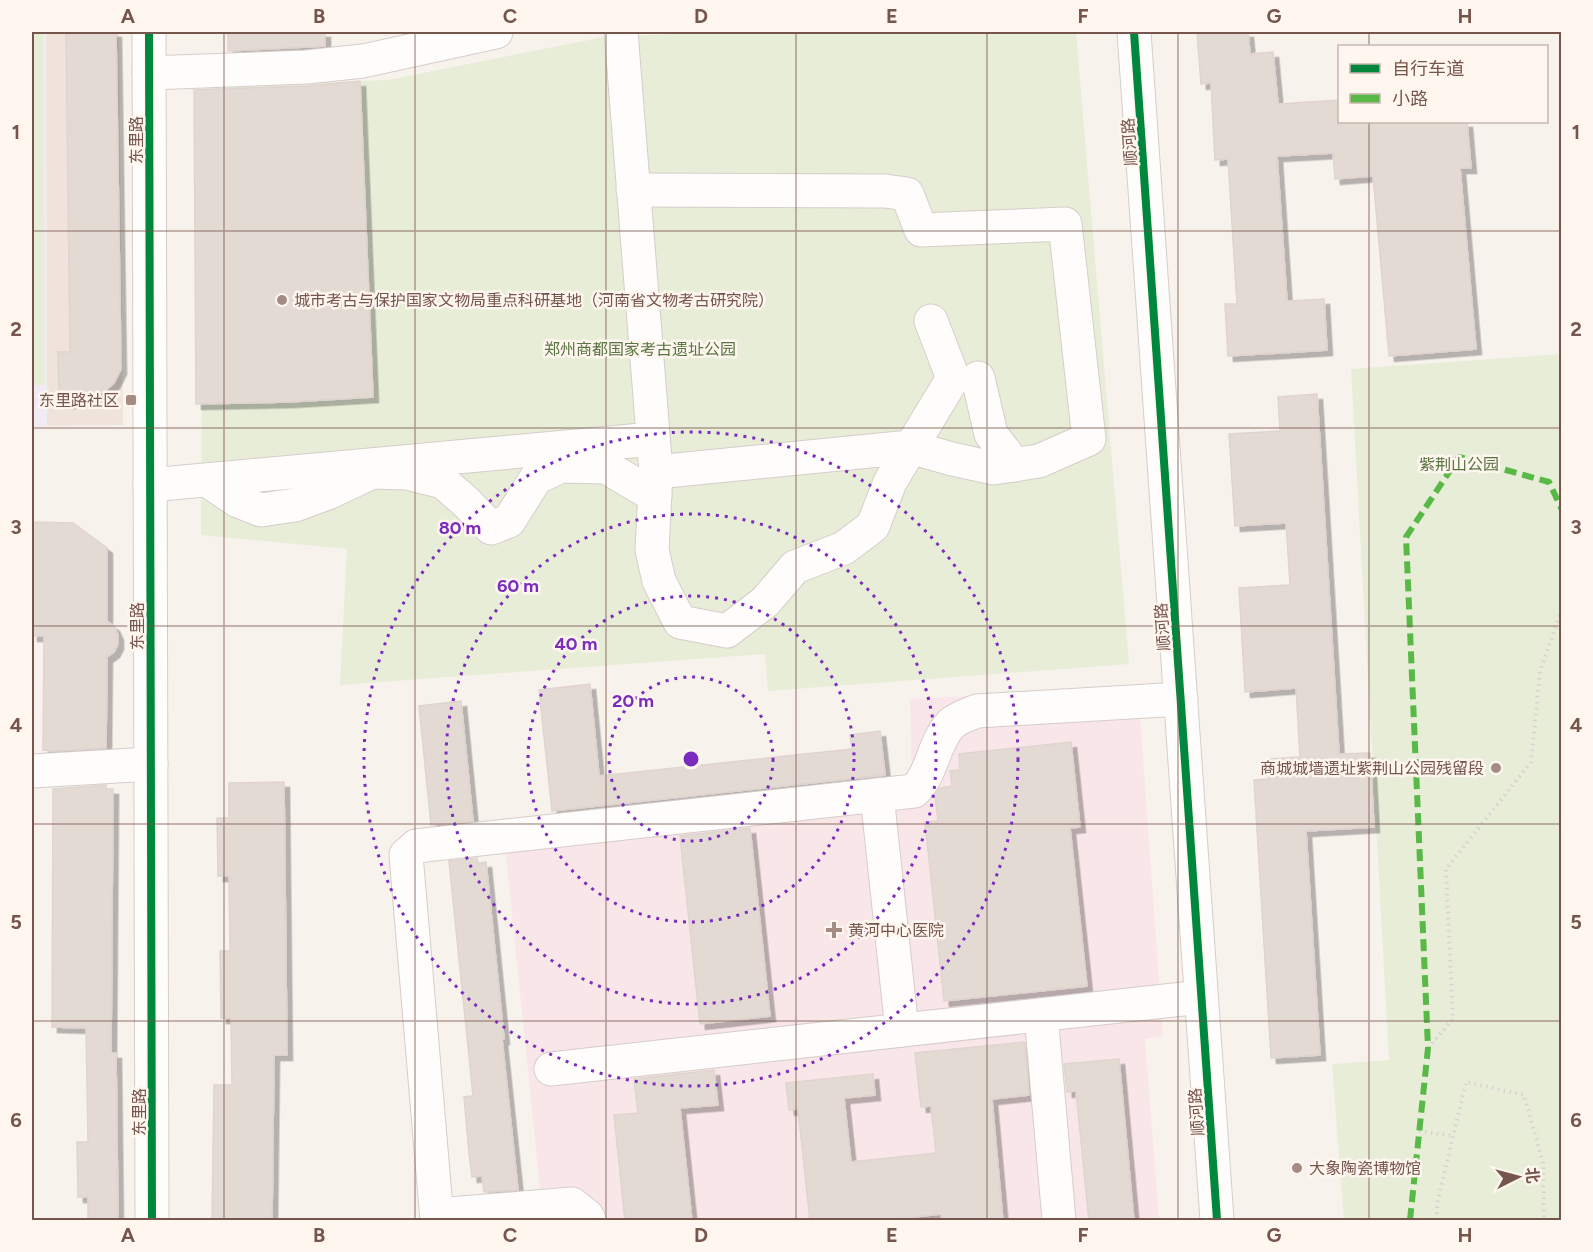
<svg xmlns="http://www.w3.org/2000/svg" width="1593" height="1252" font-family="Figtree,'Noto Sans SC',sans-serif">
	<style>
		.residential { fill: #f0e3db }
		.education { fill: #f2ebf3 }
		.medical { fill: #f9e6e8 }
		.green { fill: #e8edd8 }
		.building { fill: #e4dad4; stroke: #e0d4cf; stroke-width: 1.5; filter: url(#shadow) }
		.lines { fill: none; stroke-linecap: round; stroke-linejoin: round }
		.minor-casing { stroke: #d6cdca; stroke-width: 35 }
		.path { stroke: #dad1d0; stroke-width: 4; stroke-dasharray: 1.5 4.5; stroke-linecap: butt }
		.minor { stroke: #fefdfc; stroke-width: 33 }
		.quiet { stroke: #58b947; stroke-width: 6; stroke-dasharray: 12 6; stroke-linecap: butt }
		.cycleway-casing { stroke: #fef6ef; stroke-width: 11 }
		.cycleway { stroke: #00873e; stroke-width: 8 }
		.grid { fill: none; stroke: #76554d; stroke-width: 1.5; stroke-opacity: 0.55 }
		.ring { fill: none; stroke: #7b2cbf; stroke-width: 3; stroke-dasharray: 3 6 }
		.poi-dot { fill: #a48c85; stroke: #fef6ef; stroke-width: 2 }
		.labels { text-anchor: middle; stroke-width: 5; stroke-linejoin: round; paint-order: stroke }
		.street-label { font-size: 16px; fill: #76554d; stroke: #fef6ef }
		.poi-label { font-size: 16px; fill: #76554d; stroke: #fef6ef; text-anchor: start }
		.park-label { font-size: 16px; fill: #597542; stroke: #fef6ef }
		.centre { fill: #7b2cbf; stroke: #fef6ef; stroke-width: 3 }
		.ring-label { font-size: 18px; text-anchor: middle; font-weight: bold; fill: #7b2cbf; stroke: #fef6ef; stroke-width: 5; stroke-linejoin: round; paint-order: stroke }
		.neatline { fill: none; stroke: #76554d; stroke-width: 2 }
		.grid-label { font-size: 20px; text-anchor: middle; font-weight: bold; fill: #76554d }
	</style>
	<defs>
		<filter id="shadow"><feDropShadow dx="5.5" dy="5.5" stdDeviation="0" flood-color="#0004"/></filter>
	</defs>
	<rect width="100%" height="100%" fill="#f8f2ed"/>
	<polygon class="residential" points="46,32 119,32 123,425 47,426"/>
	<polygon class="education" points="32,32 46,32 47,426 32,427"/>
	<polygon class="medical" points="1138,688 1163,1036 1145,1039 1159,1220 543,1220 503,824 912,783 910,699"/>
	<g class="green">
		<polygon points="32,32 43,32 45,385 32,385"/>
		<polygon points="721,32 1076,32 1129,664 768,691 765,654 340,685 347,549 201,535 204,86 388,80 604,37"/>
		<polygon points="1561,354 1561,1220 1344,1220 1332,1064 1389,1060 1351,369"/>
	</g>
	<g class="building">
		<polygon points="66,32 116,32 121,369 114,383 105,391 85,402 59,403 58,352 70,352"/>
		<polygon points="228,32 325,32 325,46 228,51"/>
		<polygon points="1197,32 1248,32 1250,54 1273,52 1278,104 1340,100 1340,122 1467,122 1471,168 1460,168 1476,349 1389,356 1373,176 1335,179 1333,153 1277,156 1287,301 1324,299 1327,350 1228,356 1225,304 1237,304 1228,159 1215,160 1211,83 1201,84"/>
		<polygon points="360,81 373,397 289,402 196,404 194,90 307,86"/>
		<polygon points="1317,394 1339,754 1370,753 1374,827 1306,831 1320,1055 1271,1058 1254,780 1269,779 1268,759 1300,757 1296,688 1245,692 1239,588 1290,585 1286,523 1235,526 1229,434 1280,431 1278,397"/>
		<polygon points="32,522 73,523 107,548 107,621 114,626 118,635 118,644 114,652 107,657 106,748 54,751 43,750 44,636 32,636"/>
		<polygon points="590,684 599,776 852,749 850,735 880,731 885,775 552,811 539,690"/>
		<polygon points="461,701 473,821 431,825 419,706"/>
		<polygon points="1071,742 1080,827 1070,828 1087,986 944,1001 925,822 938,821 935,795 940,788 952,786 950,771 960,770 959,754"/>
		<polygon points="284,782 287,1055 274,1055 272,1221 212,1221 214,1085 232,1085 231,1018 221,1018 220,951 230,951 229,876 218,876 217,818 229,818 229,783"/>
		<polygon points="106,785 106,789 113,789 111,1053 116,1053 118,1221 88,1221 88,1197 78,1197 77,1142 88,1142 86,1028 52,1027 53,789"/>
		<polygon points="750,828 770,1016 700,1024 680,836"/>
		<polygon points="477,858 478,863 486,862 504,1039 502,1039 518,1190 484,1192 482,1176 472,1177 469,1154 464,1097 473,1096 449,861"/>
		<polygon points="1025,1042 1029,1095 992,1099 1003,1221 942,1221 941,1214 877,1221 810,1221 798,1109 789,1110 786,1083 873,1074 875,1095 844,1098 851,1162 936,1153 931,1106 921,1107 915,1053"/>
		<polygon points="1119,1059 1134,1221 1089,1221 1076,1091 1067,1092 1064,1064"/>
		<polygon points="714,1070 718,1105 680,1108 692,1221 625,1221 614,1115 638,1113 634,1079"/>
	</g>
	<g class="lines">
		<defs>
			<g id="minor">
				<polyline points="149,32 152,1220"/>
				<polyline points="621,32 656,472 652,550 659,581 680,622 727,631 765,602 795,567 844,548 873,526 890,482 953,378 931,321"/>
				<polyline points="1134,32 1217,1220"/>
				<polyline points="149,73 306,67 363,61 496,32"/>
				<polyline points="633,190 885,191 907,194 921,230 1065,224 1089,439 1039,461 993,468 952,459 910,447 656,472"/>
				<polyline points="978,378 991,434 1015,465"/>
				<polyline points="207,480 238,501 261,510 295,505 330,492 372,472 407,473 443,482 466,502 491,528 509,521 536,478 561,466 606,467 655,496"/>
				<polyline points="150,485 653,439"/>
				<polyline points="32,771 151,764"/>
				<polyline points="877,795 902,1030"/>
				<polyline points="1041,1015 1059,1220"/>
				<polyline points="551,1069 1201,997"/>
				<polyline points="437,1215 572,1204 587,1216 589,1220"/>
				<path d="M437,1220L406,855L416,846L914,791C933,773 933,743 951,724C957,718 970,714 977,711L1181,699"/>
			</g>
		</defs>
		<use href="#minor" class="minor-casing"/>
		<g class="path">
			<polyline points="1428,1048 1453,1019 1446,869 1531,762 1540,671 1562,609"/>
			<polyline points="1419,1131 1453,1136"/>
			<polyline points="1437,1220 1437,1204 1466,1082 1524,1095 1543,1163 1544,1220"/>
		</g>
		<use href="#minor" class="minor"/>
		<polyline class="quiet" points="1410,1220 1428,1048 1406,537 1459,457 1549,482 1562,510"/>
		<defs>
			<g id="cycleway">
				<polyline points="149,32 152,1220"/>
				<polyline points="1134,32 1217,1220"/>
			</g>
		</defs>
		<use href="#cycleway" class="cycleway-casing"/>
		<use href="#cycleway" class="cycleway"/>
	</g>
	<path class="grid" d="M224,32V1220M415,32V1220M606,32V1220M796,32V1220M987,32V1220M1178,32V1220M1369,32V46M1369,122V1220M32,231H1562M32,428H1562M32,626H1562M32,824H1562M32,1021H1562"/>
	<g class="ring">
		<circle cx="691" cy="759" r="82"/>
		<circle cx="691" cy="759" r="163"/>
		<circle cx="691" cy="759" r="245"/>
		<circle cx="691" cy="759" r="327"/>
	</g>
	<g class="poi-dot">
		<circle cx="282" cy="300" r="6"/>
		<rect x="125" y="394" width="12" height="12" rx="3"/>
		<circle cx="1496" cy="768" r="6"/>
		<path d="M831 921h6v6h6v6h-6v6h-6v-6h-6v-6h6z"/>
		<circle cx="1297" cy="1168" r="6"/>
	</g>
	<g class="labels">
		<g class="street-label">
			<text transform="translate(136 140) rotate(-90)" y="6">东里路</text>
			<text transform="translate(1129 142) rotate(-94)" y="6">顺河路</text>
			<text transform="translate(137 626) rotate(-90)" y="6">东里路</text>
			<text transform="translate(1162 627) rotate(-94)" y="6">顺河路</text>
			<text transform="translate(139 1112) rotate(-90)" y="6">东里路</text>
			<text transform="translate(1196 1112) rotate(-94)" y="6">顺河路</text>
		</g>
		<g class="poi-label">
			<text x="294" y="306">城市考古与保护国家文物局重点科研基地（河南省文物考古研究院）</text>
			<text x="119" y="406" text-anchor="end">东里路社区</text>
			<text x="1484" y="774" text-anchor="end">商城城墙遗址紫荆山公园残留段</text>
			<text x="848" y="936">黄河中心医院</text>
			<text x="1309" y="1174">大象陶瓷博物馆</text>
		</g>
		<g class="park-label">
			<text x="640" y="355">郑州商都国家考古遗址公园</text>
			<text x="1459" y="470">紫荆山公园</text>
		</g>
	</g>
	<circle cx="691" cy="759" r="9" class="centre"/>
	<g class="ring-label">
		<text x="460" y="534">80 m</text>
		<text x="518" y="592">60 m</text>
		<text x="576" y="650">40 m</text>
		<text x="633" y="707">20 m</text>
	</g>
	<rect width="1593" height="1252" fill="none" stroke="#fef6ef" stroke-width="66"/>
	<rect x="1338" y="45" width="210" height="78" fill="#fef6ef" stroke="#c8b6ae" stroke-width="1.5"/>
	<rect x="1350" y="64" width="30" height="9" fill="#00873e" stroke="#c8b6ae" stroke-width="1.5"/>
	<text x="1392" y="75" font-size="18" fill="#76554d">自行车道</text>
	<rect x="1350" y="94" width="30" height="9" fill="#58b947" stroke="#c8b6ae" stroke-width="1.5"/>
	<text x="1392" y="105" font-size="18" fill="#76554d">小路</text>
	<g transform="translate(1518 1177) rotate(84)" stroke="#fef6ef" stroke-width="4.5" paint-order="stroke">
	<path d="M0-4.5L10 22L0 15L-10 22Z" fill="#76554d"/>
	<text y="-9" font-size="16" font-weight="bold" text-anchor="middle" fill="#76554d">北</text>
	</g>
	<rect x="33" y="33" width="1527" height="1186" class="neatline"/>
	<g class="grid-label">
		<text x="128" y="23">A</text>
		<text x="319" y="23">B</text>
		<text x="510" y="23">C</text>
		<text x="701" y="23">D</text>
		<text x="892" y="23">E</text>
		<text x="1083" y="23">F</text>
		<text x="1274" y="23">G</text>
		<text x="1465" y="23">H</text>
		<text x="16" y="139">1</text>
		<text x="1576" y="139">1</text>
		<text x="16" y="336">2</text>
		<text x="1576" y="336">2</text>
		<text x="16" y="534">3</text>
		<text x="1576" y="534">3</text>
		<text x="16" y="732">4</text>
		<text x="1576" y="732">4</text>
		<text x="16" y="929">5</text>
		<text x="1576" y="929">5</text>
		<text x="16" y="1127">6</text>
		<text x="1576" y="1127">6</text>
		<text x="128" y="1242">A</text>
		<text x="319" y="1242">B</text>
		<text x="510" y="1242">C</text>
		<text x="701" y="1242">D</text>
		<text x="892" y="1242">E</text>
		<text x="1083" y="1242">F</text>
		<text x="1274" y="1242">G</text>
		<text x="1465" y="1242">H</text>
	</g>
</svg>
